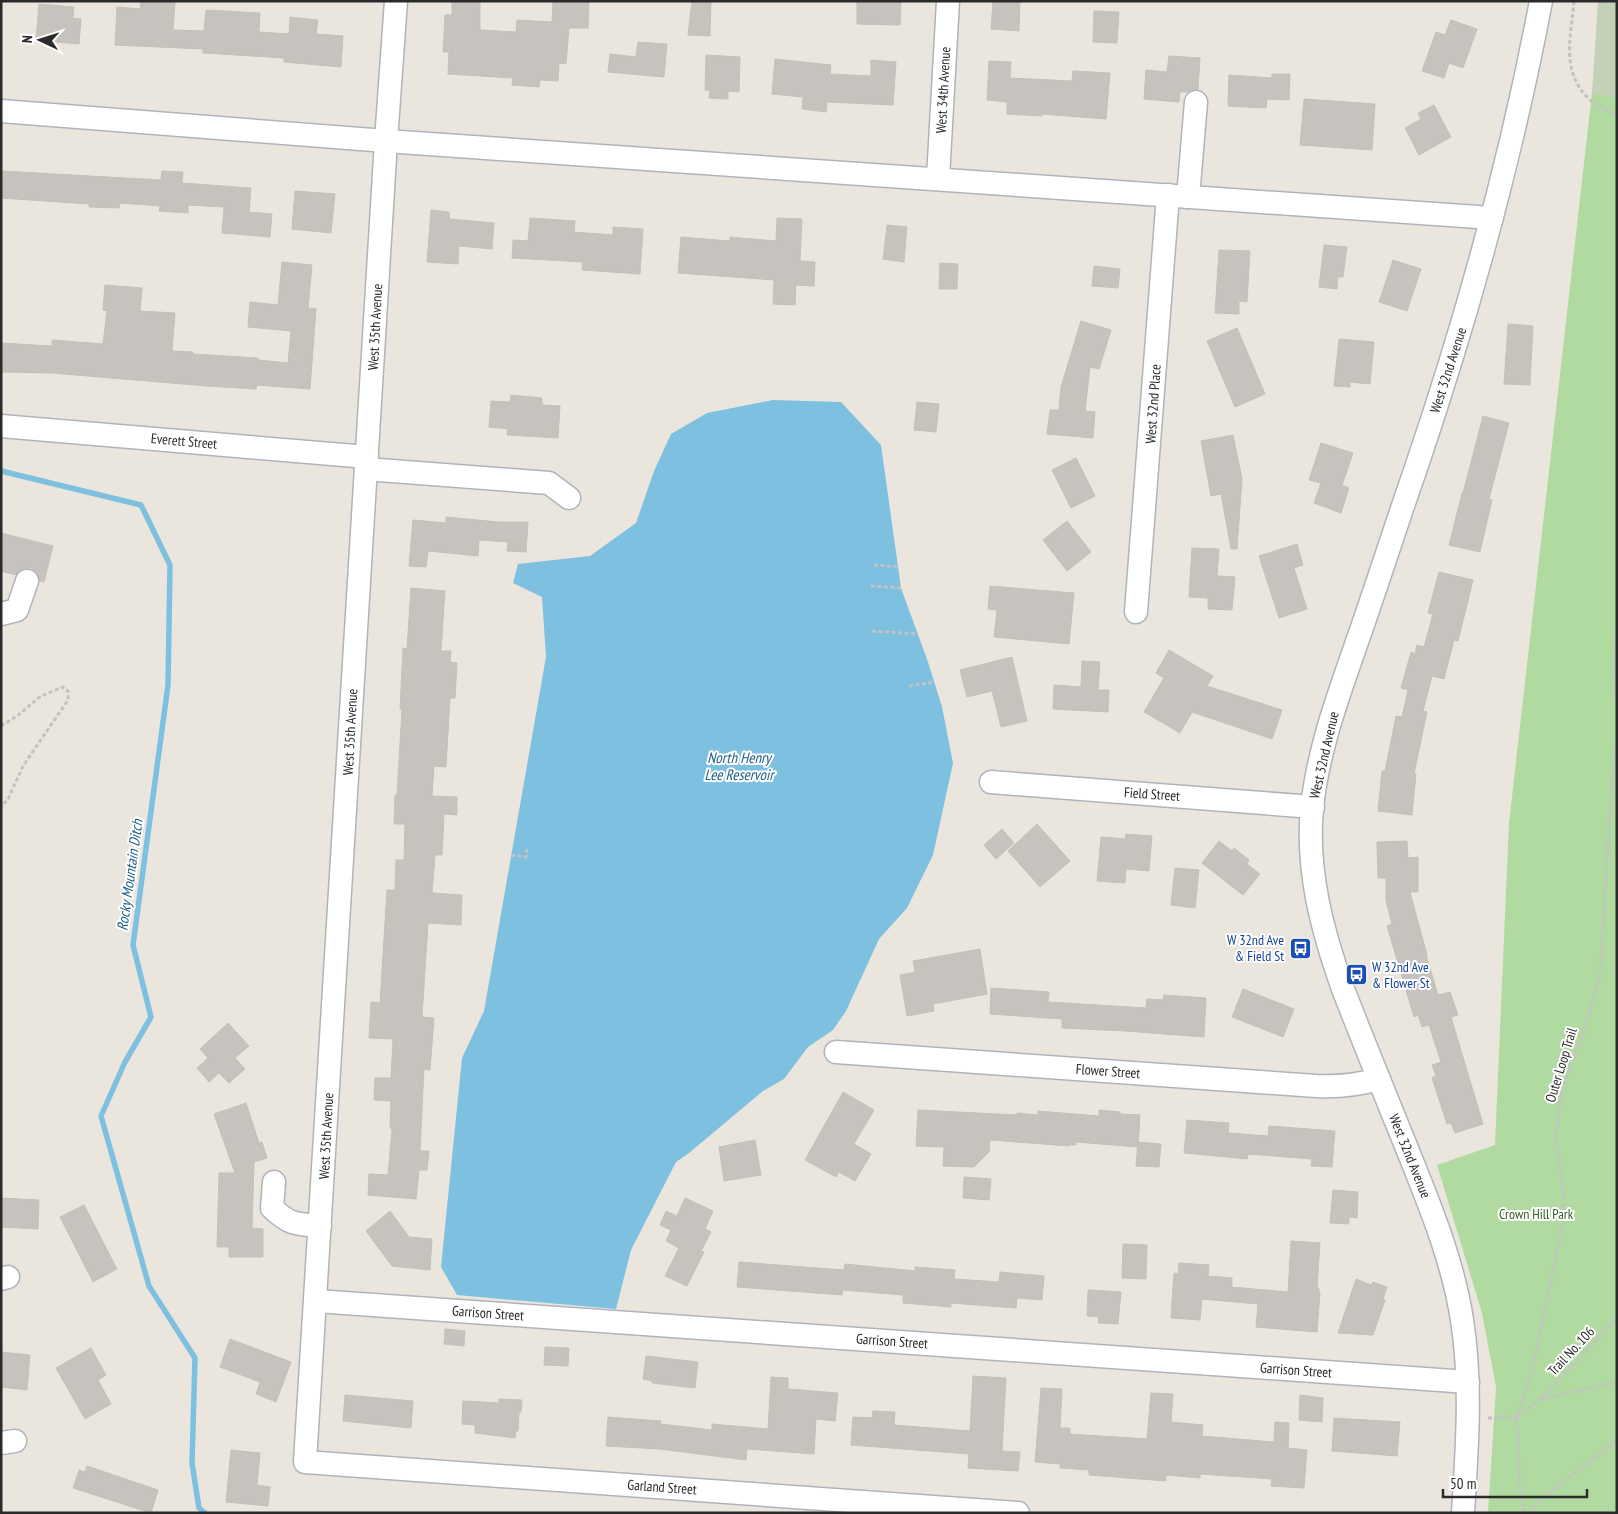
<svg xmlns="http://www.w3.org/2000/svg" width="1618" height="1514" font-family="'PT Sans Narrow',sans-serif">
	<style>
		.green { fill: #b1daa1 }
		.cemetery { fill: #c3d2b7 }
		.water { fill: #7dc0df }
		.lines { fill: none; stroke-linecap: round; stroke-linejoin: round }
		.stream { stroke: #7dc0df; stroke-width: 5.5 }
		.building { fill: #c6c2bd; stroke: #c5c1b8 }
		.minor-casing { stroke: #b1b3bc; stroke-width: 25 }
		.path { stroke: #c3c3c3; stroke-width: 3; stroke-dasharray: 4 2.5; stroke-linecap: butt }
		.minor { stroke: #fff; stroke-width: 22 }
		.labels { text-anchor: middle; stroke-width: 4; stroke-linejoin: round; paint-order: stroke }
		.street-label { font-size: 14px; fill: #2a2a2a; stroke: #fff }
		.transit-label { font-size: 14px; fill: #164399; stroke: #fff; text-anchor: end }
		.park-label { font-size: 14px; fill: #2c5e23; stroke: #fff }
		.water-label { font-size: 15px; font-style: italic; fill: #1e5e8a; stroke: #fff }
	</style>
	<rect width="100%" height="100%" fill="#eae6de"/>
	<polygon class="green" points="1592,93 1617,97 1617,1513 1488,1513 1496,1387 1482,1313 1437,1165 1495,1145 1509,823"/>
	<polygon class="cemetery" points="1598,1 1617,1 1617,97 1592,93"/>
	<polygon class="water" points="773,400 841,402 881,445 901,588 928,662 942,707 953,763 933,855 907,908 879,939 846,1011 833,1030 808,1047 784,1079 763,1091 689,1153 676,1162 631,1250 616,1309 457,1295 441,1267 462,1058 484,1011 546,657 542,597 513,583 518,564 590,556 636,523 654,471 671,434 707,413"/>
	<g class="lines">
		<polyline class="stream" points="1,471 141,505 170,565 168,685 133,945 151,1017 125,1062 101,1116 149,1286 195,1358 192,1463 199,1508 205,1513"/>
	</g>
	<g class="building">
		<polygon points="141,1 175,2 173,30 204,31 206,10 260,13 259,32 289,34 290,17 318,20 316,34 343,36 341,67 284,62 284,58 203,53 203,49 115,45 117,7 140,9"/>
		<polygon points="452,1 480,1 480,30 516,32 517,20 552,22 553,1 589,1 588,28 569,28 566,64 559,63 558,81 540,80 539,87 512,85 513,78 448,74 449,52 443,52 445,15 452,15"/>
		<polygon points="692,1 711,1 710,36 688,35"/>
		<polygon points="857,1 901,1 900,25 857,24"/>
		<polygon points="993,1 1020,1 1019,31 991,29"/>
		<polygon points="39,4 74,7 73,18 81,19 79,44 36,40"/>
		<polygon points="1094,11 1119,12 1117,43 1093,42"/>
		<polygon points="1451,20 1477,29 1463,68 1449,63 1444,78 1422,71 1436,32 1445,35"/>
		<polygon points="638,42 667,44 664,77 608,72 610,54 636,57"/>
		<polygon points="706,55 740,57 739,92 728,91 728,99 709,98 710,90 705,90"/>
		<polygon points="1169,56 1200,58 1198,89 1191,90 1188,92 1180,92 1179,102 1144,99 1146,70 1167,72"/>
		<polygon points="775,59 831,65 830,74 871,76 871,60 896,62 893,105 827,102 826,112 802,109 803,97 772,94"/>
		<polygon points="989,61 1011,62 1010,78 1072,81 1073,71 1110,73 1106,119 1042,114 1042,116 1007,114 1007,102 987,100"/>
		<polygon points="1272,74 1290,74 1289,100 1267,99 1266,108 1228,106 1229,75 1272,78"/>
		<polygon points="1304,99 1375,104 1372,150 1300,145"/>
		<polygon points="1434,105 1451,137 1419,155 1405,128 1421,119 1418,113"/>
		<polygon points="1,171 161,180 162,171 183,172 182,183 251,188 249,212 272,214 270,237 222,233 224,207 188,205 188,213 159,211 160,206 120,203 119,208 89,207 89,204 1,198"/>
		<polygon points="295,191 335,194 331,233 292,229"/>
		<polygon points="431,210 449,212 449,219 494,223 492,249 459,246 458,264 427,262"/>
		<polygon points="530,218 575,221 574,232 613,235 613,227 643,229 640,274 582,270 583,262 512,258 513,240 528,241"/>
		<polygon points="777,218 802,219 800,261 815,262 814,286 796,285 795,305 773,304 774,280 678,273 681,237 730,241 730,237 776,241"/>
		<polygon points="887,225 907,227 904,262 883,259"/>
		<polygon points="1324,245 1347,247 1343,277 1338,277 1337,289 1319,287"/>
		<polygon points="1219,250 1250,251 1247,302 1239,301 1239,314 1215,313"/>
		<polygon points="1393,260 1421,269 1407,311 1379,302"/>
		<polygon points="282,262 312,265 308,308 316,309 310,389 257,385 256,389 207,386 52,373 1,372 1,343 52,346 52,340 103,344 107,311 103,310 105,285 142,288 140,311 175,313 172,351 193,352 193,354 258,358 258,360 288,363 291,331 248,327 250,302 278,305"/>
		<polygon points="940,263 958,264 957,289 939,289"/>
		<polygon points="1094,266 1120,269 1118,288 1092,286"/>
		<polygon points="1081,321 1111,330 1099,369 1090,367 1085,411 1095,412 1093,438 1047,434 1050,410 1059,410 1061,387"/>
		<polygon points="1508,324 1533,326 1530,385 1504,384"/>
		<polygon points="1237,328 1265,394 1235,407 1207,341"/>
		<polygon points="1339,339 1374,342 1370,384 1350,382 1350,387 1334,386"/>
		<polygon points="511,395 542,398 542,405 560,406 558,438 507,435 508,429 489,427 491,401 510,402"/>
		<polygon points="917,402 939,404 936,432 914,430"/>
		<polygon points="1483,416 1509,423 1489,499 1492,500 1480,552 1449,545 1462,493 1463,493"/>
		<polygon points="1233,435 1242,479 1237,549 1231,549 1221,494 1211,496 1201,441"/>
		<polygon points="1321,443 1353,453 1342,485 1349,488 1341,513 1314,503 1321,483 1309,480"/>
		<polygon points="1076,458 1095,496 1071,508 1052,470"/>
		<polygon points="446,517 498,522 528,522 526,552 507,551 508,542 479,540 478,556 428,551 426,567 409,566 413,520 446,523"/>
		<polygon points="1067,521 1091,552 1067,571 1043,540"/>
		<polygon points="1,533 53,546 44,582 40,581 37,573 31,568 24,568 19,571 16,575 1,571"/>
		<polygon points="1297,544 1303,565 1294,568 1307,609 1279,618 1259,556"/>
		<polygon points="1192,548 1219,549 1217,576 1235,577 1232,610 1208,609 1208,598 1189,597"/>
		<polygon points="1439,572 1473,580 1458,641 1454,640 1444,679 1432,676 1423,711 1427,712 1414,774 1416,774 1412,815 1378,811 1382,771 1385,771 1396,716 1402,717 1408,690 1401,688 1411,652 1415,654 1417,645 1424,647 1433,614 1428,613"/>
		<polygon points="990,586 1074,593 1069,644 994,637 997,610 988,609"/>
		<polygon points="411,588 445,591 441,651 451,651 450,662 457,663 455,698 450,698 446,767 434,766 432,796 457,797 457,815 444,814 442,855 435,855 432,893 462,895 461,925 428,923 422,1017 434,1018 430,1070 424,1069 420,1151 429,1151 427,1170 419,1170 416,1199 368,1195 369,1174 388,1175 392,1129 390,1128 391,1101 374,1100 375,1078 391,1078 393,1039 369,1038 371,1002 380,1003 387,890 395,890 396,860 404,860 405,824 394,824 395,795 397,795 402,709 400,709 403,648 407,649"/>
		<polygon points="1169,650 1213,676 1207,686 1282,710 1272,739 1192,712 1180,733 1144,712 1164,678 1156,673"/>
		<polygon points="1012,657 1027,721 1001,727 992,691 967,697 960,670"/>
		<polygon points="1082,661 1100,662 1098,690 1109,690 1108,712 1053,709 1054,685 1081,687"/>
		<polygon points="1037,824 1070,861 1040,887 1008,851"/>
		<polygon points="1002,829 1014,843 996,859 984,845"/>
		<polygon points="1126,834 1152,836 1149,871 1126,869 1125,883 1097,881 1101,837 1125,839"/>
		<polygon points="1219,841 1232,851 1234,848 1249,860 1247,864 1260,874 1243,895 1202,863"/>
		<polygon points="1407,841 1408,858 1418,857 1418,892 1410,892 1427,955 1426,955 1438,995 1450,992 1458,1015 1451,1017 1483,1124 1455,1133 1451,1123 1447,1124 1432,1078 1436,1076 1432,1065 1441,1062 1429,1025 1422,1027 1418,1015 1414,1017 1387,926 1392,924 1386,901 1386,878 1378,878 1377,842"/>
		<polygon points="1175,868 1199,870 1195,908 1171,905"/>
		<polygon points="980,949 987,994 933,1004 934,1011 907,1016 900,975 915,972 913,961"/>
		<polygon points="991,988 1049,992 1048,1002 1146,1008 1147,999 1163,1000 1164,995 1206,998 1204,1037 1125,1031 1062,1028 1062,1019 990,1014"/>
		<polygon points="1243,989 1294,1009 1283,1037 1232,1017"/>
		<polygon points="228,1023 249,1046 235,1058 245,1069 229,1083 219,1073 209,1082 197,1068 208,1058 200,1049"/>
		<polygon points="843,1092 874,1110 854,1144 871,1154 855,1181 839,1172 836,1177 805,1160"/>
		<polygon points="246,1103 259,1143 262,1142 267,1158 254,1162 252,1228 263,1229 263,1257 229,1257 229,1247 217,1247 219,1173 235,1173 214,1114"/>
		<polygon points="918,1110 1017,1115 1017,1113 1038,1115 1038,1111 1099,1116 1099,1110 1120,1112 1120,1114 1140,1115 1138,1147 1076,1142 1076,1145 1069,1145 1069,1146 990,1140 989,1152 974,1167 943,1166 944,1147 916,1146"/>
		<polygon points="1187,1120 1229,1123 1228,1133 1268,1136 1269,1126 1335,1131 1332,1167 1311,1166 1312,1159 1248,1154 1247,1159 1184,1153"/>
		<polygon points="755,1140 761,1175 724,1181 719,1147"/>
		<polygon points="1138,1142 1161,1144 1159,1167 1136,1166"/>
		<polygon points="964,1177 991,1179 989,1200 963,1198"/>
		<polygon points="1333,1190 1358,1192 1357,1218 1349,1217 1349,1224 1330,1223"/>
		<polygon points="1,1198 39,1200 38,1229 1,1227"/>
		<polygon points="685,1198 713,1211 705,1229 711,1232 701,1251 704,1252 687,1286 665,1276 679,1248 666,1241 671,1230 660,1225 666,1211 677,1216"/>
		<polygon points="84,1205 117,1269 93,1282 60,1217"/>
		<polygon points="390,1211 409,1237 432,1239 430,1270 392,1266 366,1231"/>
		<polygon points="1291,1241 1320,1243 1317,1288 1319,1288 1319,1293 1320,1293 1317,1332 1256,1327 1258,1304 1202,1299 1200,1320 1171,1318 1174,1273 1178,1274 1179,1263 1209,1265 1208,1276 1232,1278 1232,1287 1288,1292"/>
		<polygon points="1123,1244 1147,1245 1146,1279 1122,1278"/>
		<polygon points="739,1262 844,1270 845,1264 915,1271 915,1267 955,1270 954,1279 999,1282 1000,1272 1044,1276 1042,1300 1017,1298 1016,1308 951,1303 951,1307 903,1303 903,1295 843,1290 842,1295 737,1287"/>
		<polygon points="1356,1279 1371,1285 1373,1282 1387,1287 1383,1299 1385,1300 1373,1335 1338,1333"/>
		<polygon points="1088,1290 1121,1292 1118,1324 1098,1323 1099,1317 1087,1316"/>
		<polygon points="445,1329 465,1331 464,1346 444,1344"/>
		<polygon points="230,1339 291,1362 276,1402 256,1394 260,1382 220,1367"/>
		<polygon points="545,1347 569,1348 568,1366 544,1365"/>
		<polygon points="91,1348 106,1375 98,1380 111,1404 85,1419 56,1368"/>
		<polygon points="1,1352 30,1355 27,1390 1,1387"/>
		<polygon points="646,1356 698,1362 695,1388 652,1383 652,1381 643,1379"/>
		<polygon points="973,1376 1006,1378 1002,1451 1020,1452 1018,1471 968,1468 969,1454 851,1445 853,1417 872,1418 873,1411 895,1412 894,1425 970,1431"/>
		<polygon points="771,1377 788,1378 788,1389 838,1393 835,1421 816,1419 814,1454 747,1449 746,1460 659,1449 606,1446 608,1417 661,1421 660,1424 712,1430 712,1424 768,1429"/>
		<polygon points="1041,1388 1062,1389 1060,1428 1070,1428 1070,1434 1147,1439 1151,1393 1173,1394 1171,1422 1203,1425 1202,1436 1274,1442 1275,1422 1289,1423 1288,1448 1307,1450 1304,1488 1271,1486 1272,1479 1200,1474 1200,1478 1166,1475 1166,1481 1089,1475 1089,1470 1060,1468 1060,1464 1035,1462"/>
		<polygon points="345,1395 413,1401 411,1428 343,1421"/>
		<polygon points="1300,1395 1323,1398 1322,1422 1299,1420"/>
		<polygon points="499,1399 522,1400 521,1412 519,1413 518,1431 516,1431 515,1438 475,1433 475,1425 462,1424 463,1401 499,1403"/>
		<polygon points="1334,1418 1400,1422 1397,1456 1332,1451"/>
		<polygon points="231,1450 260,1453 257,1485 270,1487 268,1506 226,1502"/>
		<polygon points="87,1466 158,1490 151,1513 73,1488 79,1470 85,1472"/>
	</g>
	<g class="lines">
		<defs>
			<g id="minor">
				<polyline points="396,1 386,141 305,1462 1018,1513"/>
				<polyline points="1,111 386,141 1492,218"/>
				<polyline points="938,178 948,1"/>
				<polyline points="1188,197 1196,102"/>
				<polyline points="1,426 367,457"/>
				<polyline points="366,469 549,483 569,498"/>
				<polyline points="1136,612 1168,195"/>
				<polyline points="1,614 17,610 27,581"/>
				<polyline points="991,782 1313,807"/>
				<path d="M836,1052L1316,1086C1338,1087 1358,1085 1379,1079"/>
				<path d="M274,1182L272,1208C290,1225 296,1224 320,1226"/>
				<polyline points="1,1279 8,1277"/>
				<polyline points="316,1301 1468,1382"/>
				<polyline points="1,1443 15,1441"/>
				<path d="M1463,1513C1467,1448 1472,1384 1462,1320C1453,1261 1430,1206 1408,1151C1386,1097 1364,1043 1343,989C1322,930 1306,870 1312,808C1318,749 1339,694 1358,639C1378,582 1396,525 1416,468C1468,315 1511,160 1541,1"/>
			</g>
		</defs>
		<use href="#minor" class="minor-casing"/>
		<g class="path">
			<path d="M1574,1C1571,37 1560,72 1590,100C1596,106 1608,110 1617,115"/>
			<polyline points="874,565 898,567"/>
			<polyline points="871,586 901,588"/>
			<polyline points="1617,630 1614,676 1617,703"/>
			<polyline points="872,631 918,634"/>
			<polyline points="909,686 934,682"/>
			<polyline points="1,726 17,716 41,696 63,687 68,691 68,700 23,766 8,799 1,807"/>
			<polyline points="511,855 526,857 527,849"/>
			<polyline points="1541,1399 1617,1318"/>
			<polyline points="1518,1416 1541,1399 1617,1382"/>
			<polyline points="1488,1418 1517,1417"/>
			<polyline points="1524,1513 1520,1490 1517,1417 1535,1358 1563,1222 1563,1188 1556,1138 1559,1106 1565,1082 1583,1033 1600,976 1612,778 1617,741"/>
			<polyline points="1529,1513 1552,1490 1617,1440"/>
		</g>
		<use href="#minor" class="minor"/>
	</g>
	<defs>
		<symbol id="bus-square" viewBox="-11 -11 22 22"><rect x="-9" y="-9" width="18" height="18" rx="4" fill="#1a4fb4" stroke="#fff"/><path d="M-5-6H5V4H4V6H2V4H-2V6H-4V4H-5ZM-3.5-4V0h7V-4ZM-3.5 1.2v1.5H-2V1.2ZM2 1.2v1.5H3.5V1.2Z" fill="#fff"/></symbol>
	</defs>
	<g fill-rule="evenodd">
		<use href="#bus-square" x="1288" y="936" width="25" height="25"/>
		<use href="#bus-square" x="1344" y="962" width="25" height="25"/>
	</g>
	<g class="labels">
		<g class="street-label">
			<text transform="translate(943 90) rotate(-87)" y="5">West 34th Avenue</text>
			<text transform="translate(375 327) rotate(-87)" y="5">West 35th Avenue</text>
			<text transform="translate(1448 370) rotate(-72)" y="5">West 32nd Avenue</text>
			<text transform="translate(1153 404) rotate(-86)" y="5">West 32nd Place</text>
			<text transform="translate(184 441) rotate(5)" y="5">Everett Street</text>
			<text transform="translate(350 732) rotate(-87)" y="5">West 35th Avenue</text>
			<text transform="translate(1324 755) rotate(-77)" y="5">West 32nd Avenue</text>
			<text transform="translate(1152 794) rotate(4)" y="5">Field Street</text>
			<text transform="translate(1561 1065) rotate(-73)" y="5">Outer Loop Trail</text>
			<text transform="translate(1108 1071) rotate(4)" y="5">Flower Street</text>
			<text transform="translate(326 1136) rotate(-87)" y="5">West 35th Avenue</text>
			<text transform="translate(1410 1156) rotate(68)" y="5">West 32nd Avenue</text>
			<text transform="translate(488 1313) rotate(4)" y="5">Garrison Street</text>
			<text transform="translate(892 1341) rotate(4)" y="5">Garrison Street</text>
			<text transform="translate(1571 1351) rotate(-47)" y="5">Trail No. 106</text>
			<text transform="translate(1296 1370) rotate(4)" y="5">Garrison Street</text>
			<text transform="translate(662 1487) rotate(4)" y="5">Garland Street</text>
		</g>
		<g class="transit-label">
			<text x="1284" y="945">W 32nd Ave<tspan x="1284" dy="16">&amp; Field St</tspan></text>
			<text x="1372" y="972" text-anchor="start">W 32nd Ave<tspan x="1372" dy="16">&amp; Flower St</tspan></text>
		</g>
		<g class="park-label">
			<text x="1536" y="1219">Crown Hill Park</text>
		</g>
		<g class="water-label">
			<text x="739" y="763">North Henry<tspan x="739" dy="17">Lee Reservoir</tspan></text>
			<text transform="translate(130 875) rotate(-82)" y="5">Rocky Mountain Ditch</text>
		</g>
	</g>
	<rect width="1618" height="1514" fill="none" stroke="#2a2a2a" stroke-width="5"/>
	<g transform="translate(40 40) rotate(274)" stroke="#ffffff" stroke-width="4" paint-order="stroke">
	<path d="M0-4L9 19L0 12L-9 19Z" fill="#2a2a2a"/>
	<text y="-8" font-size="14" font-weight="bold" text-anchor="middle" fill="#2a2a2a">N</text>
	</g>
	<path d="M1443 1489v8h144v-8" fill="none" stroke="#2a2a2a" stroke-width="2.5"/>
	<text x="1450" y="1489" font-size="15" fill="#2a2a2a" stroke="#ffffff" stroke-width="4" paint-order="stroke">50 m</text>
</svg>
